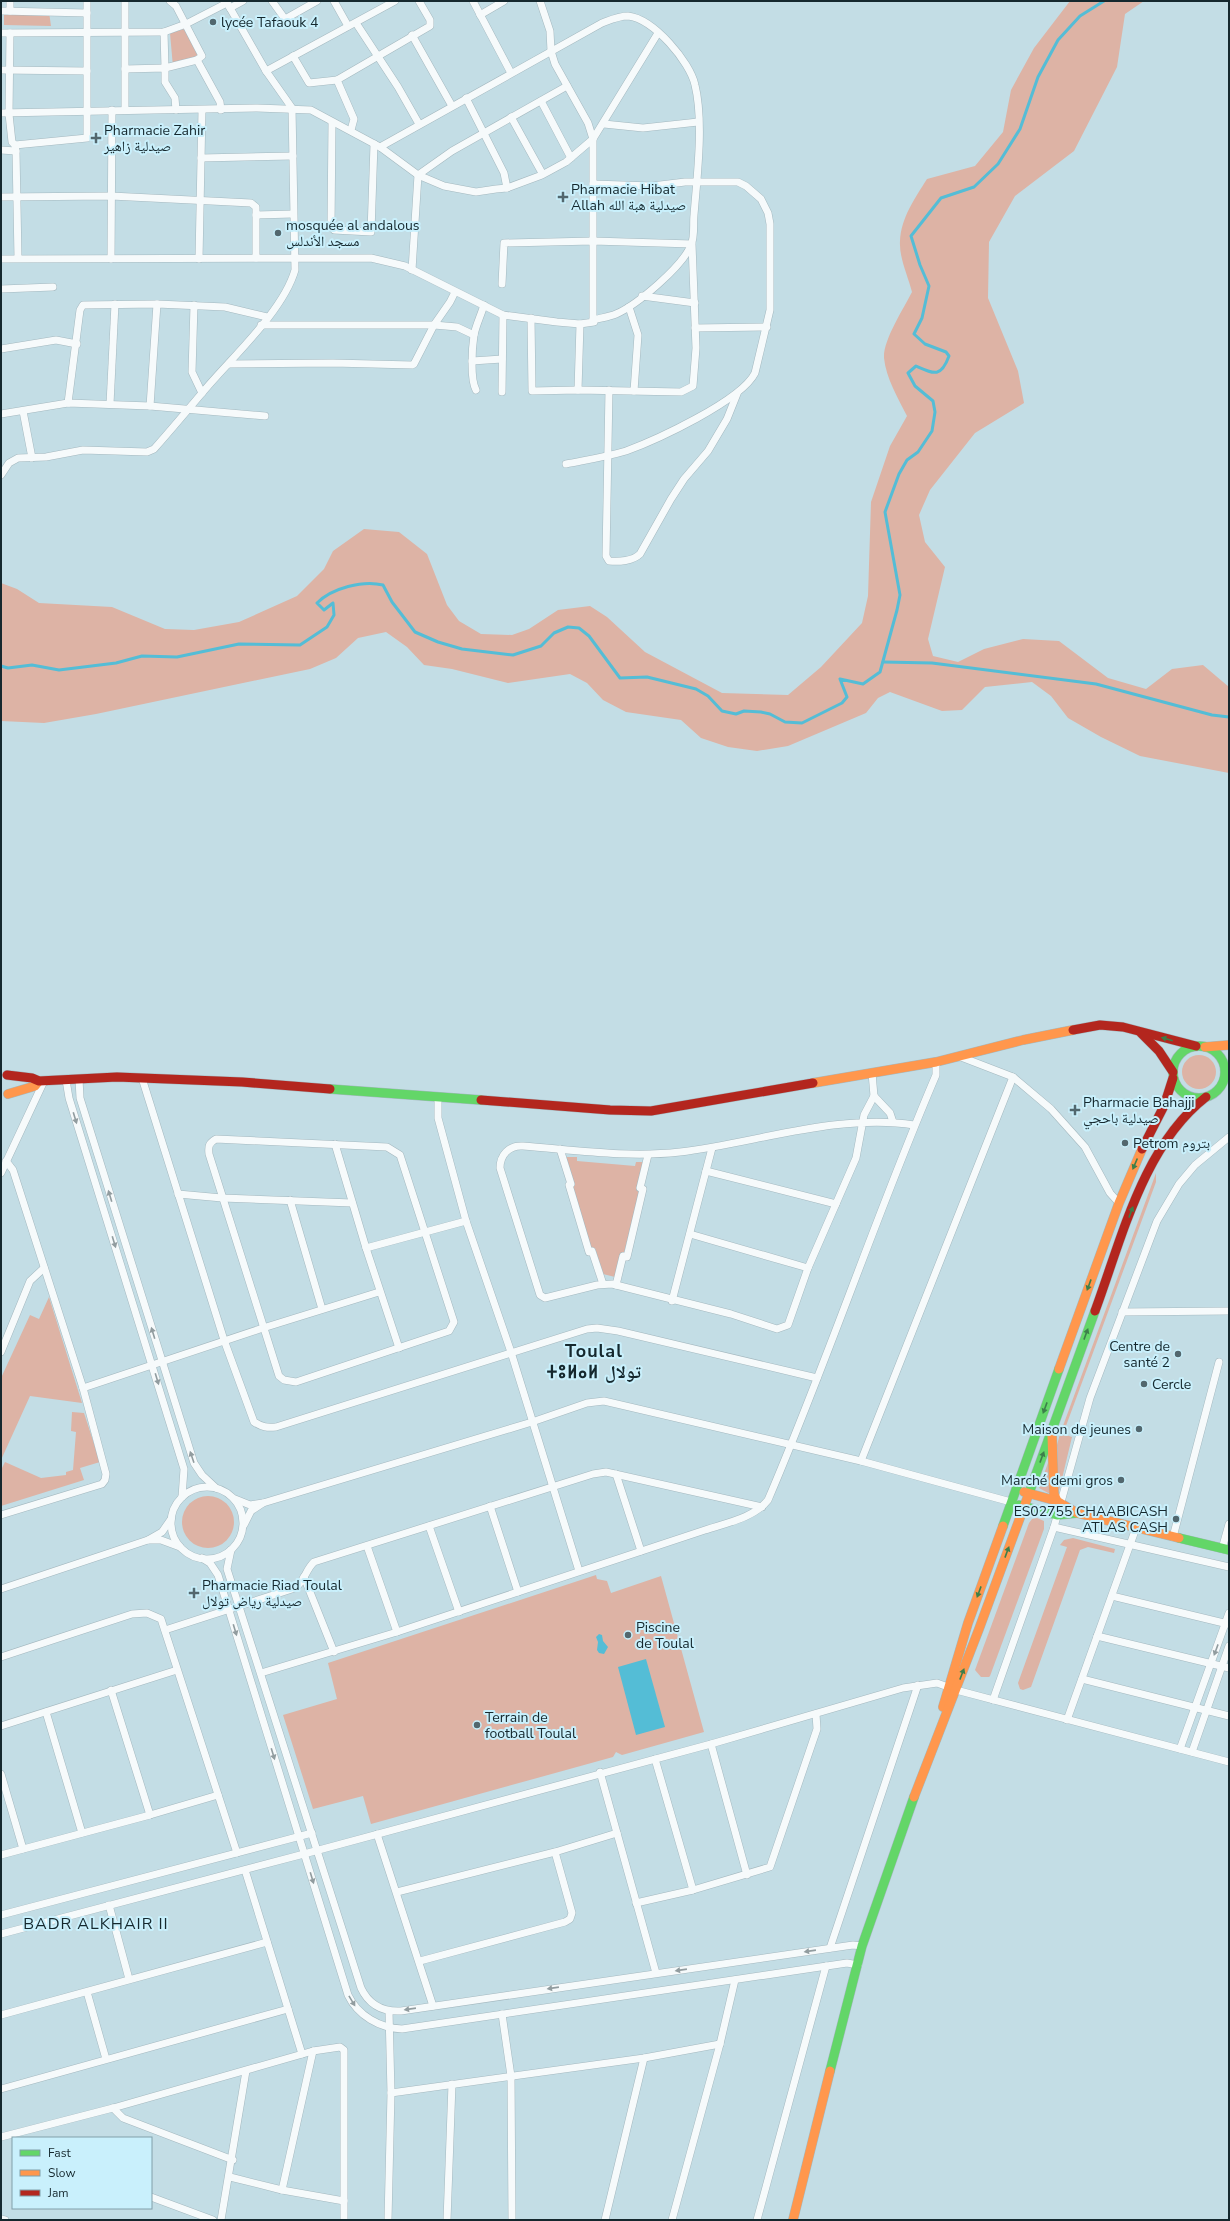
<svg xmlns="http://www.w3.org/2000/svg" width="1230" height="2221" font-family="'Nunito Sans','Noto Naskh Arabic','Noto Sans Tifinagh',sans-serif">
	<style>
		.green { fill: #ddb3a5 }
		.water { fill: #54bdd6 }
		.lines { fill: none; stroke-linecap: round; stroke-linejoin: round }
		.stream { stroke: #54bdd6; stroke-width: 3 }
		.street-casing { stroke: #a4b8bf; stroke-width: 8 }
		.fast-casing { stroke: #a4b8bf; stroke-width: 10 }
		.slow-casing { stroke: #a4b8bf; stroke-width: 10 }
		.jam-casing { stroke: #a4b8bf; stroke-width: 10 }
		.street { stroke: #f6fafb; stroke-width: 7 }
		.fast { stroke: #63d668; stroke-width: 9 }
		.slow { stroke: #ff974d; stroke-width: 9 }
		.jam { stroke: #b3261e; stroke-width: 9 }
		.oneway { fill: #3c7f4b }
		.oneway2 { fill: #919c9f }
		.poi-dot { fill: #52676e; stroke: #c9f0fc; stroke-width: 1.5 }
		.labels { text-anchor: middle; stroke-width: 4; stroke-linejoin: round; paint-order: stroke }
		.poi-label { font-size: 14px; fill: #15282e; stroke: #c9f0fc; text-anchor: start }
		.quarter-label { font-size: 16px; letter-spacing: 1px; fill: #15282e; stroke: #c9f0fc }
		.district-label { font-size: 18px; font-weight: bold; letter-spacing: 1px; fill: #15282e; stroke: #c9f0fc }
	</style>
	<rect width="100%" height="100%" fill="#c3dde5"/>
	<g class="green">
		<path d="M1070,1H1144L1125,14L1117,67L1074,151L1015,196L989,242L988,298L1018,371L1024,403L975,433L930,490L919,515L925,542L945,567L928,639L933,656L958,662L984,649L1023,639L1059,641L1108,678L1146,689L1172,669L1203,665L1229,687V773L1140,756L1101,737L1068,718L1051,696L1032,682L985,687L962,710L942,711L890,692L878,698L866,713L788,746L757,751L728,747L701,738L681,720L626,712L603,700L587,683L570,674L508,683L452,669L424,665L407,647L386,632L358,638L336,658L310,669L96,714L44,723L1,721V583L17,589L39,603L112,607L165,629L194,630L239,622L297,596L324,569L333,551L364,529L399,532L427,554L447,605L459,621L481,634L512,635L529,629L558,610L590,606L607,617L645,652L722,693L788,695L821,667L862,623L868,596L871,502L890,446L907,416C898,398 886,378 884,358C883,340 904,308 912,292C908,276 899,258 900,241C901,218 915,198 927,179L975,166L1003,132L1011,90L1034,48Z"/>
		<polygon points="4,12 49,12 51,26 4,25"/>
		<polygon points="184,29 198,55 173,67 170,33"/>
		<circle cx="1199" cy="1072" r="17"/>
		<polygon points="566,1157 577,1157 577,1161 635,1166 636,1162 643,1162 637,1190 640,1191 624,1253 621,1253 615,1277 603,1274 595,1248 591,1249 572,1186 575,1185"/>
		<polygon points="1156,1173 1156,1182 1063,1434 1072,1437 1059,1491 1057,1445 1060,1434"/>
		<polygon points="49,1297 82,1403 30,1396 1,1460 1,1378 30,1315 39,1319"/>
		<polygon points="72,1412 84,1413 100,1462 80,1468 84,1480 1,1506 1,1470 5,1462 41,1478 66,1475 66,1472 73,1470 76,1432 71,1431"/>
		<polygon points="1049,1460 1050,1494 1039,1488"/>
		<circle cx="208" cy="1522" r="26"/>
		<polygon points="1037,1518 1044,1521 1044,1529 990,1676 989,1677 981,1677 975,1670 1029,1523 1032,1519"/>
		<polygon points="1073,1538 1115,1549 1114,1553 1088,1547 1080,1550 1031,1687 1023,1690 1020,1689 1018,1683 1067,1547 1060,1545 1064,1540"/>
		<polygon points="596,1575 597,1579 607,1581 611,1593 661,1576 704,1732 622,1755 616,1752 613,1757 371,1824 363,1796 313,1809 283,1715 337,1699 328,1663"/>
	</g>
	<g class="water">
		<polygon points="599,1634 602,1635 603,1641 608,1647 604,1654 599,1653 597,1650 598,1642 596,1637"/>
		<polygon points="646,1659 665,1727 636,1735 618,1667"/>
	</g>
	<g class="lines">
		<g class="stream">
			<polyline points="883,662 932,663 1096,684 1212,715 1229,717"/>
			<path d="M1,666L8,668L32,665L59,670L116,663L142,656L177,657L239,644L300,645L327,627L334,615L333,603L324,610L317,603C332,588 363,580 383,585L392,602L415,632L438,642L462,649L513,655L541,646L554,633L568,627L579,628L589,636L620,678L647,677L696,689L708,696L722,711L736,714L744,711L761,712L770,714L785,722L802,723L842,703L847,697L840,679L863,684L880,672L897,610L900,595L885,512L899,474L907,460L918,452L932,431L935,412L933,401L915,386L908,373L916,366C934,374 941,378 949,356L946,352L925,344L914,334L922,318L929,286L920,265L911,236L941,198L974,187L998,164L1020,129L1038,77L1058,40L1080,16L1104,1"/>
		</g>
		<defs>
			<g id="street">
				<polyline points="10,1 10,11"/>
				<polyline points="170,1 176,6 202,56 197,60 220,102 221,110"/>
				<polyline points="272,1 285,19 317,1"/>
				<polyline points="334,1 348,26"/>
				<polyline points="473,1 511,73"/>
				<polyline points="540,1 550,31 551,51 555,64 588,123 593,139 593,320"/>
				<polyline points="230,8 243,1"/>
				<polyline points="1,11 87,13"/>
				<polyline points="480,15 504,1"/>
				<polyline points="356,23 398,87 419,124"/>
				<polyline points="164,32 165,68 197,60"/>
				<polyline points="1,33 164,32 186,24 227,3"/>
				<polyline points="10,33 9,114 12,142 15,145 16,151 18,258"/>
				<polyline points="412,35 452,106"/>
				<polyline points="293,56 309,83 337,80"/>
				<polyline points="125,69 165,68 165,82 175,98 176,110"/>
				<polyline points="1,70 87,71"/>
				<polyline points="266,71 395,1"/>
				<polyline points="466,98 504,173 507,188"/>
				<polyline points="541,101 571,158"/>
				<polyline points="125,110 125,1"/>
				<polyline points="1,113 257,108 311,110 380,147 418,175 444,186 476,192 496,189 507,188 542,175 566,162 593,139 658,33"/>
				<polyline points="511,117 542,173"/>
				<polyline points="332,123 331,226 334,230 371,232 374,144"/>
				<polyline points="604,124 643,128 698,122"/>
				<polyline points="351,130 354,119 337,80 430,26 430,20 419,1"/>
				<polyline points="15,145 87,138 87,1"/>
				<polyline points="1,150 16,151"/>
				<polyline points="201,158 293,156"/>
				<polyline points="1,197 111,196 251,203 256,207 256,215 293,214"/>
				<polyline points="256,258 256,215"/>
				<path d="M1,259L371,258L405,266L503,315L557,322L580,324L594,322L593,320C600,318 609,317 616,314C637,305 683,266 691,245C695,237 693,224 694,215C697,177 704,122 695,85C690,62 654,19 628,16C619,16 610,20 602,23L380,147"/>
				<polyline points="111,259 112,110"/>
				<polyline points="199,259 202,110"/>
				<polyline points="412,270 418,175 452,151 567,86"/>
				<polyline points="502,284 504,243 593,241 692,244 696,348 693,386 681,392 578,390 532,391 531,318"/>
				<polyline points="1,289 53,287"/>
				<polyline points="642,296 695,303"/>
				<polyline points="194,305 192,372 202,393"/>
				<polyline points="629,307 638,335 634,391"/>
				<polyline points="261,325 434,325 457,327 474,335"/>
				<polyline points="695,328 767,327"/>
				<polyline points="1,349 56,340 77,344"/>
				<polyline points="472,361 502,359"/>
				<polyline points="229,364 333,363 412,365 414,364 434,325 450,302 455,292"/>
				<path d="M476,390C470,379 472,348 474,335C476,325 481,315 484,305"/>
				<polyline points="578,390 580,324"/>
				<path d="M609,390L606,556L609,561C619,562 633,561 640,554L671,499L684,479L708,451L727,419L737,394"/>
				<polyline points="502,392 503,315"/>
				<polyline points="68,403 80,310 83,305 157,304 225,307 267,317"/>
				<polyline points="110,404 115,304"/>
				<polyline points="150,406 157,304"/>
				<polyline points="23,411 32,458"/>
				<polyline points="1,414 68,403 150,406 265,416"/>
				<path d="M566,464C586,460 606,457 626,451C656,440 741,401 755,373L770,310V224L768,213L761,199L746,186L738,182H685L652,186L593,184"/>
				<path d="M1,475L9,463L18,458L46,457L83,450L147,452L154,449C170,431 186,412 202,393C230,359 283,312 295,270L292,108L266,71L226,1"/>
				<polyline points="961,1057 1013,1077 1051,1109 1085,1147 1110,1193 1119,1203"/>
				<path d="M872,1073L874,1096L864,1115L856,1158L808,1268L788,1325L777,1329L731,1314L612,1284L597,1285L545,1298L540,1295L500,1168C500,1155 509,1145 523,1146C575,1150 628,1158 680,1152C755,1143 839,1113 914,1125"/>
				<path d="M142,1078L224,1340L254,1422C262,1427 267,1428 276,1427L587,1329L597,1328L618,1331L817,1378"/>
				<polyline points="79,1079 80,1098 194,1463 202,1475 216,1488"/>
				<polyline points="66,1080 69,1098 184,1469 182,1497"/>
				<polyline points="874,1096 890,1113 893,1122"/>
				<polyline points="438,1097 438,1118 466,1221 511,1352 579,1571"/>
				<path d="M216,1139L387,1147L400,1155L454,1322L449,1331L296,1382L284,1380L279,1376L209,1154C208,1146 209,1143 216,1139Z"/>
				<polyline points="335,1144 366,1248 399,1348"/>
				<polyline points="560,1149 571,1184 569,1185 589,1252 592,1251 603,1284"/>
				<polyline points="706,1171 836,1204"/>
				<polyline points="1,1173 44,1081"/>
				<polyline points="178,1194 222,1198 352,1203"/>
				<polyline points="290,1200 322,1309"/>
				<polyline points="690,1234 808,1268"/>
				<polyline points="366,1248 466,1221"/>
				<polyline points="616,1285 623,1256 627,1257 643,1189 640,1188 648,1155"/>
				<polyline points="672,1301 712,1148"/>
				<polyline points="1122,1312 1229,1311"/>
				<polyline points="1,1352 30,1281 44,1268"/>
				<polyline points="83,1388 263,1328 379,1292"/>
				<polyline points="861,1461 1013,1077"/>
				<polyline points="616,1474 641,1551"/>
				<circle cx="207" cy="1523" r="36"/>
				<polyline points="235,1499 250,1505 263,1503 251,1511 244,1525"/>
				<polyline points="263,1503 532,1422 587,1403 604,1401 861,1461 1011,1502"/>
				<polyline points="490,1506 518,1592"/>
				<polyline points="1,1515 102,1484 105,1480 106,1474 83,1388 13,1170 6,1161"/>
				<polyline points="171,1519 162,1532 148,1540 161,1540 180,1547"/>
				<polyline points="429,1526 459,1612"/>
				<polyline points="1054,1527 1229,1567"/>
				<polyline points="1173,1537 1219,1362"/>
				<polyline points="367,1546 397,1632"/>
				<polyline points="1222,1549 1229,1524"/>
				<path d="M231,1550L227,1569L361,1988C369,2005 383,2012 401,2011L853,1945L862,1946"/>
				<path d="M202,1558L210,1563L218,1575L348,1995C358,2016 380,2028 402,2029L847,1963L858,1965"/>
				<polyline points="304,1577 334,1652"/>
				<polyline points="1,1589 148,1540"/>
				<polyline points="1112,1596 1228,1624"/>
				<path d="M165,1630L295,1588C305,1581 306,1569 314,1562L593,1474L606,1472L762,1507"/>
				<polyline points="1097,1636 1229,1668"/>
				<polyline points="1,1657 132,1614 147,1613 161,1619 237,1853"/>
				<path d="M261,1673L397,1632L705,1530C726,1523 754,1518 768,1500C828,1360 876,1215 936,1075V1062"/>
				<polyline points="1082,1679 1229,1716"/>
				<polyline points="111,1690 150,1815"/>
				<polyline points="956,1690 1229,1762"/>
				<polyline points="993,1700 1054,1527 1090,1398 1157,1221 1179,1184 1195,1165 1229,1137"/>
				<polyline points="46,1712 82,1833"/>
				<polyline points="1067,1720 1136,1528"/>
				<polyline points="1,1726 177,1670"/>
				<polyline points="711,1744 747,1875"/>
				<polyline points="1180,1749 1229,1613"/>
				<polyline points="1192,1752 1229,1646"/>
				<polyline points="655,1759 693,1890"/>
				<polyline points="600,1772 656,1973"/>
				<polyline points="1,1774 23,1849"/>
				<polyline points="377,1834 433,2006"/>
				<polyline points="1,1855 150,1815 218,1795"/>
				<polyline points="245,1870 302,2054"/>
				<polyline points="397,1892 555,1852 617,1833"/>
				<polyline points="636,1903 693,1890 770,1867 817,1729 816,1714"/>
				<polyline points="109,1905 129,1979"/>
				<polyline points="1,1915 312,1833"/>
				<polyline points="1,1934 304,1854 711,1744 903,1688 937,1683 948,1687"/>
				<polyline points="830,1948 918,1685"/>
				<polyline points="420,1961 565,1922 570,1919 572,1913 555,1852"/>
				<polyline points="87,1992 106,2059"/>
				<polyline points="502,2014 511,2076 512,2220"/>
				<polyline points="1,2015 267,1942"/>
				<polyline points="1,2089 288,2009"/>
				<polyline points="391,2093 644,2058 720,2044"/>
				<polyline points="113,2108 123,2118 233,2160"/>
				<polyline points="1,2137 113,2108 313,2051 340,2047 344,2050 344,2220"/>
				<polyline points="230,2177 282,2190 344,2201"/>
				<polyline points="282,2190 313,2051"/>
				<polyline points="151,2197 213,2220"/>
				<polyline points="1,2219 5,2220"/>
				<polyline points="221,2220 246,2071"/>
				<polyline points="388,2220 391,2093 389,2011"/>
				<polyline points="447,2220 452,2084"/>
				<polyline points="605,2220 644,2058"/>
				<polyline points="672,2220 720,2044 735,1980"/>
				<polyline points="757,2220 826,1966"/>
			</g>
			<g id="fast">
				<circle cx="1199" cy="1072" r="26"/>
				<polyline points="330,1089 481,1100"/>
				<polyline points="1028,1496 1095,1311"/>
				<polyline points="1019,1505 1057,1515 1077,1513"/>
				<polyline points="1003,1526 1059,1369"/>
				<polyline points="1179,1538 1229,1550"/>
				<polyline points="830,2071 862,1946 914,1797"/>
			</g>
			<g id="slow">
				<polyline points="1205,1047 1229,1045"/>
				<polyline points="813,1083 936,1062 1023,1040 1073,1030"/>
				<polyline points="8,1094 35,1086 39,1081"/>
				<polyline points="1059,1369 1119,1203 1142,1149"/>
				<polyline points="1052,1436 1054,1494 1057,1501"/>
				<polyline points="1024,1492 1057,1501 1077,1513 1179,1538"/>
				<polyline points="943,1707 968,1623 1003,1526"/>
				<polyline points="914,1797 979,1629 1028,1496"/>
				<polyline points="793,2220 830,2071"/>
			</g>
			<g id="jam">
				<polyline points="1073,1030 1100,1025 1123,1027 1196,1046"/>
				<polyline points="1141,1033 1159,1051 1173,1072"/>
				<polyline points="7,1075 32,1078 39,1081 117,1077 242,1082 330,1089"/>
				<polyline points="481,1100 610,1110 651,1111 813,1083"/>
				<polyline points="1142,1149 1164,1106 1173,1078"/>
				<path d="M1095,1311C1122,1238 1143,1146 1206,1097"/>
			</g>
		</defs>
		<use href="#street" class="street-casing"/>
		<use href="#fast" class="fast-casing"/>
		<use href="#slow" class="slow-casing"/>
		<use href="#jam" class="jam-casing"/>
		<use href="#street" class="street"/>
		<use href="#fast" class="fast"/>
		<use href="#slow" class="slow"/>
		<use href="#jam" class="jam"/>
	</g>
	<defs><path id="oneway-solid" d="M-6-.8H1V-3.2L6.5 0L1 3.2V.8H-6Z"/></defs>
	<g class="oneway">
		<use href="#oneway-solid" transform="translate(1167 1039) rotate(-164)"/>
		<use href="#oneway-solid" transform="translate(1135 1164) rotate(113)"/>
		<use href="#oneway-solid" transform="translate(1131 1212) rotate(-70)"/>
		<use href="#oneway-solid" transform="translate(1089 1285) rotate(110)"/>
		<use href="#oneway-solid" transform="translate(1086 1334) rotate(-70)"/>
		<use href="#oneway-solid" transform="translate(1045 1408) rotate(110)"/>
		<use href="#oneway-solid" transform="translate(1042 1457) rotate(-70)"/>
		<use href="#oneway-solid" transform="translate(1007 1552) rotate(-70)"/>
		<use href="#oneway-solid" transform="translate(979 1592) rotate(110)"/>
		<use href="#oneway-solid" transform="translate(962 1674) rotate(-69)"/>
	</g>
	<g class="oneway2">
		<use href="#oneway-solid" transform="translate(75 1118) rotate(73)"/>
		<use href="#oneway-solid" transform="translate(110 1196) rotate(-107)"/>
		<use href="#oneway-solid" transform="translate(114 1242) rotate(73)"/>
		<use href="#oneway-solid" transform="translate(153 1333) rotate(-107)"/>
		<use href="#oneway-solid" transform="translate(157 1379) rotate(73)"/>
		<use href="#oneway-solid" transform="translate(192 1457) rotate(-109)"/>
		<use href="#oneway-solid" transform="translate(235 1630) rotate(73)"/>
		<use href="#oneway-solid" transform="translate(1216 1650) rotate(110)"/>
		<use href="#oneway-solid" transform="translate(273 1754) rotate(73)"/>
		<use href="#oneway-solid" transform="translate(312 1878) rotate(73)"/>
		<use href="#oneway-solid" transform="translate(810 1951) rotate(172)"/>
		<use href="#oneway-solid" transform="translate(681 1970) rotate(172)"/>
		<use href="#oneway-solid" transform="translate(553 1988) rotate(172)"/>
		<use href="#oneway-solid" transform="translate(352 2001) rotate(59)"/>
		<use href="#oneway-solid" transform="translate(410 2009) rotate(172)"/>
	</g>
	<g class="poi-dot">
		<circle cx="213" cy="22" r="4"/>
		<path d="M94 132h4v4h4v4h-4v4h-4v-4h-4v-4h4z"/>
		<path d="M561 191h4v4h4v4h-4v4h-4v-4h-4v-4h4z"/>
		<circle cx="278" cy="233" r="4"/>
		<path d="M1073 1104h4v4h4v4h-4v4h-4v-4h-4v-4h4z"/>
		<circle cx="1125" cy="1143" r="4"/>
		<circle cx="1178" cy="1354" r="4"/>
		<circle cx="1144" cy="1384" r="4"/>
		<circle cx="1139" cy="1429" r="4"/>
		<circle cx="1121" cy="1480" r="4"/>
		<circle cx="1176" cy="1519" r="4"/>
		<path d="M192 1587h4v4h4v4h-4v4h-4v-4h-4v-4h4z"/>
		<circle cx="628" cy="1635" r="4"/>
		<circle cx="477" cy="1725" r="4"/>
	</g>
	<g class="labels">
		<g class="poi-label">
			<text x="221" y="27">lycée Tafaouk 4</text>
			<text x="104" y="135">Pharmacie Zahir<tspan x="104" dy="16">صيدلية زاهير</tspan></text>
			<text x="571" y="194">Pharmacie Hibat<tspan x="571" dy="16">Allah صيدلية هبة الله</tspan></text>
			<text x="286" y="230">mosquée al andalous<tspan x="286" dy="16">مسجد الأندلس</tspan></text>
			<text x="1083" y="1107">Pharmacie Bahajji<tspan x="1083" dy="16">صيدلية باحجي</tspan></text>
			<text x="1133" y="1148">Petrom بتروم</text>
			<text x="1170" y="1351" text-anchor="end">Centre de<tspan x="1170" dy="16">santé 2</tspan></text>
			<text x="1152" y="1389">Cercle</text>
			<text x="1131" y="1434" text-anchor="end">Maison de jeunes</text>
			<text x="1113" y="1485" text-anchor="end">Marché demi gros</text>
			<text x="1168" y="1516" text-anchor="end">ES02755 CHAABICASH<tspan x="1168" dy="16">ATLAS CASH</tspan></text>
			<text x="202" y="1590">Pharmacie Riad Toulal<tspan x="202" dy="16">صيدلية رياض تولال</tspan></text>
			<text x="636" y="1632">Piscine<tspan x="636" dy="16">de Toulal</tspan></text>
			<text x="485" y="1722">Terrain de<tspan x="485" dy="16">football Toulal</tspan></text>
		</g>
		<g class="quarter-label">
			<text x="96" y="1929">BADR ALKHAIR II</text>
		</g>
		<g class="district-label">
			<text x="594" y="1357">Toulal<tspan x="594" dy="21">ⵜⵓⵍⴰⵍ تولال</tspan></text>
		</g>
	</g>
	<rect width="1230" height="2221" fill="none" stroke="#15282e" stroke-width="4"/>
	<rect x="12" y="2137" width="140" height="72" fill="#c9f0fc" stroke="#81a0aa"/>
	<rect x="20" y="2150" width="20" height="6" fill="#63d668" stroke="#81a0aa"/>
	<text x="48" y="2157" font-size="12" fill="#15282e">Fast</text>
	<rect x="20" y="2170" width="20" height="6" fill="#ff974d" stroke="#81a0aa"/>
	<text x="48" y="2177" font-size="12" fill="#15282e">Slow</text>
	<rect x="20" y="2190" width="20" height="6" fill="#b3261e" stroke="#81a0aa"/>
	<text x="48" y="2197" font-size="12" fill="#15282e">Jam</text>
</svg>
